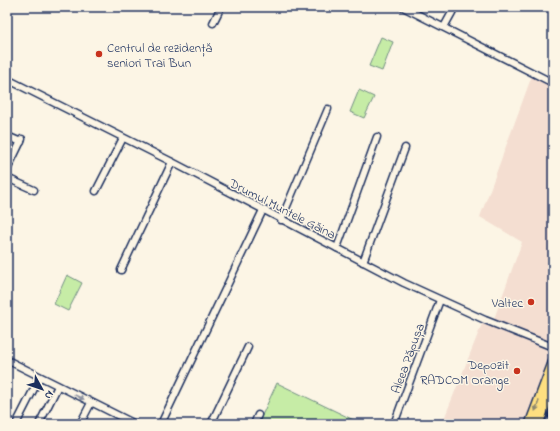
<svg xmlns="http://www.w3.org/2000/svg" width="560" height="431" font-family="'Indie Flower',sans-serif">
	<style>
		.built { fill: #f4ded1 }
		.green { fill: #c6eca6; stroke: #708e82 }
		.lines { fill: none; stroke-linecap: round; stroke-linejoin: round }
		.minor-casing { stroke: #1b2f5e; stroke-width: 9 }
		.primary-casing { stroke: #1b2f5e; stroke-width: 12 }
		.minor { stroke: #fcf5e5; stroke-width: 6 }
		.primary { stroke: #fedf80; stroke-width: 9 }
		.rail-casing { stroke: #1b2f5e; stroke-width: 3.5 }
		.rail { stroke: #fcf5e5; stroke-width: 2; stroke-dasharray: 6; stroke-linecap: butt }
		.oneway { fill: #8c92a2 }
		.oneway2 { fill: #8c876f }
		.poi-dot { fill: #c8321e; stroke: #fcf5e5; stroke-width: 1.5 }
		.labels { text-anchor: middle; stroke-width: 3; stroke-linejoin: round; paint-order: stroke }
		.poi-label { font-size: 13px; fill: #1b2f5e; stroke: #fcf5e5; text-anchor: end }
		.street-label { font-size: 13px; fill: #1b2f5e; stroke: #fcf5e5 }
	</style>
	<rect width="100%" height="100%" fill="#fcf5e5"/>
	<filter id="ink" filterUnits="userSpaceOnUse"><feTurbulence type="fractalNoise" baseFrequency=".025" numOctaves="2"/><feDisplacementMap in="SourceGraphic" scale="8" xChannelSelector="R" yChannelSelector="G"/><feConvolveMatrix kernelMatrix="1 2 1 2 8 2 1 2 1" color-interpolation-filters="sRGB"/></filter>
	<g filter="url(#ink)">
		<polygon class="built" points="534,70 553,80 553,424 442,424 482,324 491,327 522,242 480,217"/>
		<g class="green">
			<polygon points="381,37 393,42 382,71 369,66"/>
			<polygon points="359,90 374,97 364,118 350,112"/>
			<polygon points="67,275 82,283 68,311 54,304"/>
			<polygon points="277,383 362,424 258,424"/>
		</g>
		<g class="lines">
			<defs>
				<g id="minor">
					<polyline points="403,7 553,83"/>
					<polyline points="213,23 221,7"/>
					<polyline points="444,27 455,7"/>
					<polyline points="7,79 174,163 404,283 485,320 553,347"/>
					<polyline points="7,136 21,142"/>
					<polyline points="7,170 22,139"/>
					<polyline points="7,178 34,190"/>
					<polyline points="96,191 123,138"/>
					<polyline points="281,220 328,109"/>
					<polyline points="337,248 377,137"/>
					<polyline points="363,262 405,148"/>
					<polyline points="121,270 172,162"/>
					<polyline points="7,360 135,424"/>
					<polyline points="16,424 40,377"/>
					<polyline points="39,424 58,386"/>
					<polyline points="80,424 91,403"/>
					<polyline points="161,424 263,210"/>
					<polyline points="211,424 248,347"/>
					<polyline points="254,424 258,415"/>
					<polyline points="394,424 440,300"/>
				</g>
				<g id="primary">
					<polyline points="530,424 553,363"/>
					<polyline points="538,424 553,385"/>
				</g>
			</defs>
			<use href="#minor" class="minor-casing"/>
			<use href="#primary" class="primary-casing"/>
			<use href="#minor" class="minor"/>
			<use href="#primary" class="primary"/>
			<defs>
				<polyline id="rail" points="546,424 553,406"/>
			</defs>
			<use href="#rail" class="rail-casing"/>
			<use href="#rail" class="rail"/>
		</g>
		<defs><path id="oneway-solid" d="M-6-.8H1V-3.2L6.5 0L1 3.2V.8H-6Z"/></defs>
		<use class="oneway" href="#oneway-solid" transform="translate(79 397) rotate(26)"/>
		<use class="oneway2" href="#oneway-solid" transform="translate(537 406) rotate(110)"/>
	</g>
	<g class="poi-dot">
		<circle cx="99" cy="54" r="4"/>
		<circle cx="531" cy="302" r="4"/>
		<circle cx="517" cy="371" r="4"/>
	</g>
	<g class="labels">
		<g class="poi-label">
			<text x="107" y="52" text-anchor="start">Centrul de rezidență<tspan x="107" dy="15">seniori Trai Bun</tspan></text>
			<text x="523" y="307">Valtec</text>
			<text x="509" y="369">Depozit<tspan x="509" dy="15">RADCOM Orange</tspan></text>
		</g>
		<g class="street-label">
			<text transform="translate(283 208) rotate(27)" y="5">Drumul Muntele Găina</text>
			<text transform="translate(407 358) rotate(-70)" y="5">Aleea Păpușa</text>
		</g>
	</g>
	<rect width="560" height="431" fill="none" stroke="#fcf5e5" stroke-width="24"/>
	<rect x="12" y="12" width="536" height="407" fill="none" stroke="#1b2f5e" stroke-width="1.5" filter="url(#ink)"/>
	<g transform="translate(42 389) rotate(130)" stroke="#fcf5e5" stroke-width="3" paint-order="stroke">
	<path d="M0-3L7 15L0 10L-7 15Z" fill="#1b2f5e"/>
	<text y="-6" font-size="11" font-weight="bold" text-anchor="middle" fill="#1b2f5e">N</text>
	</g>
</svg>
